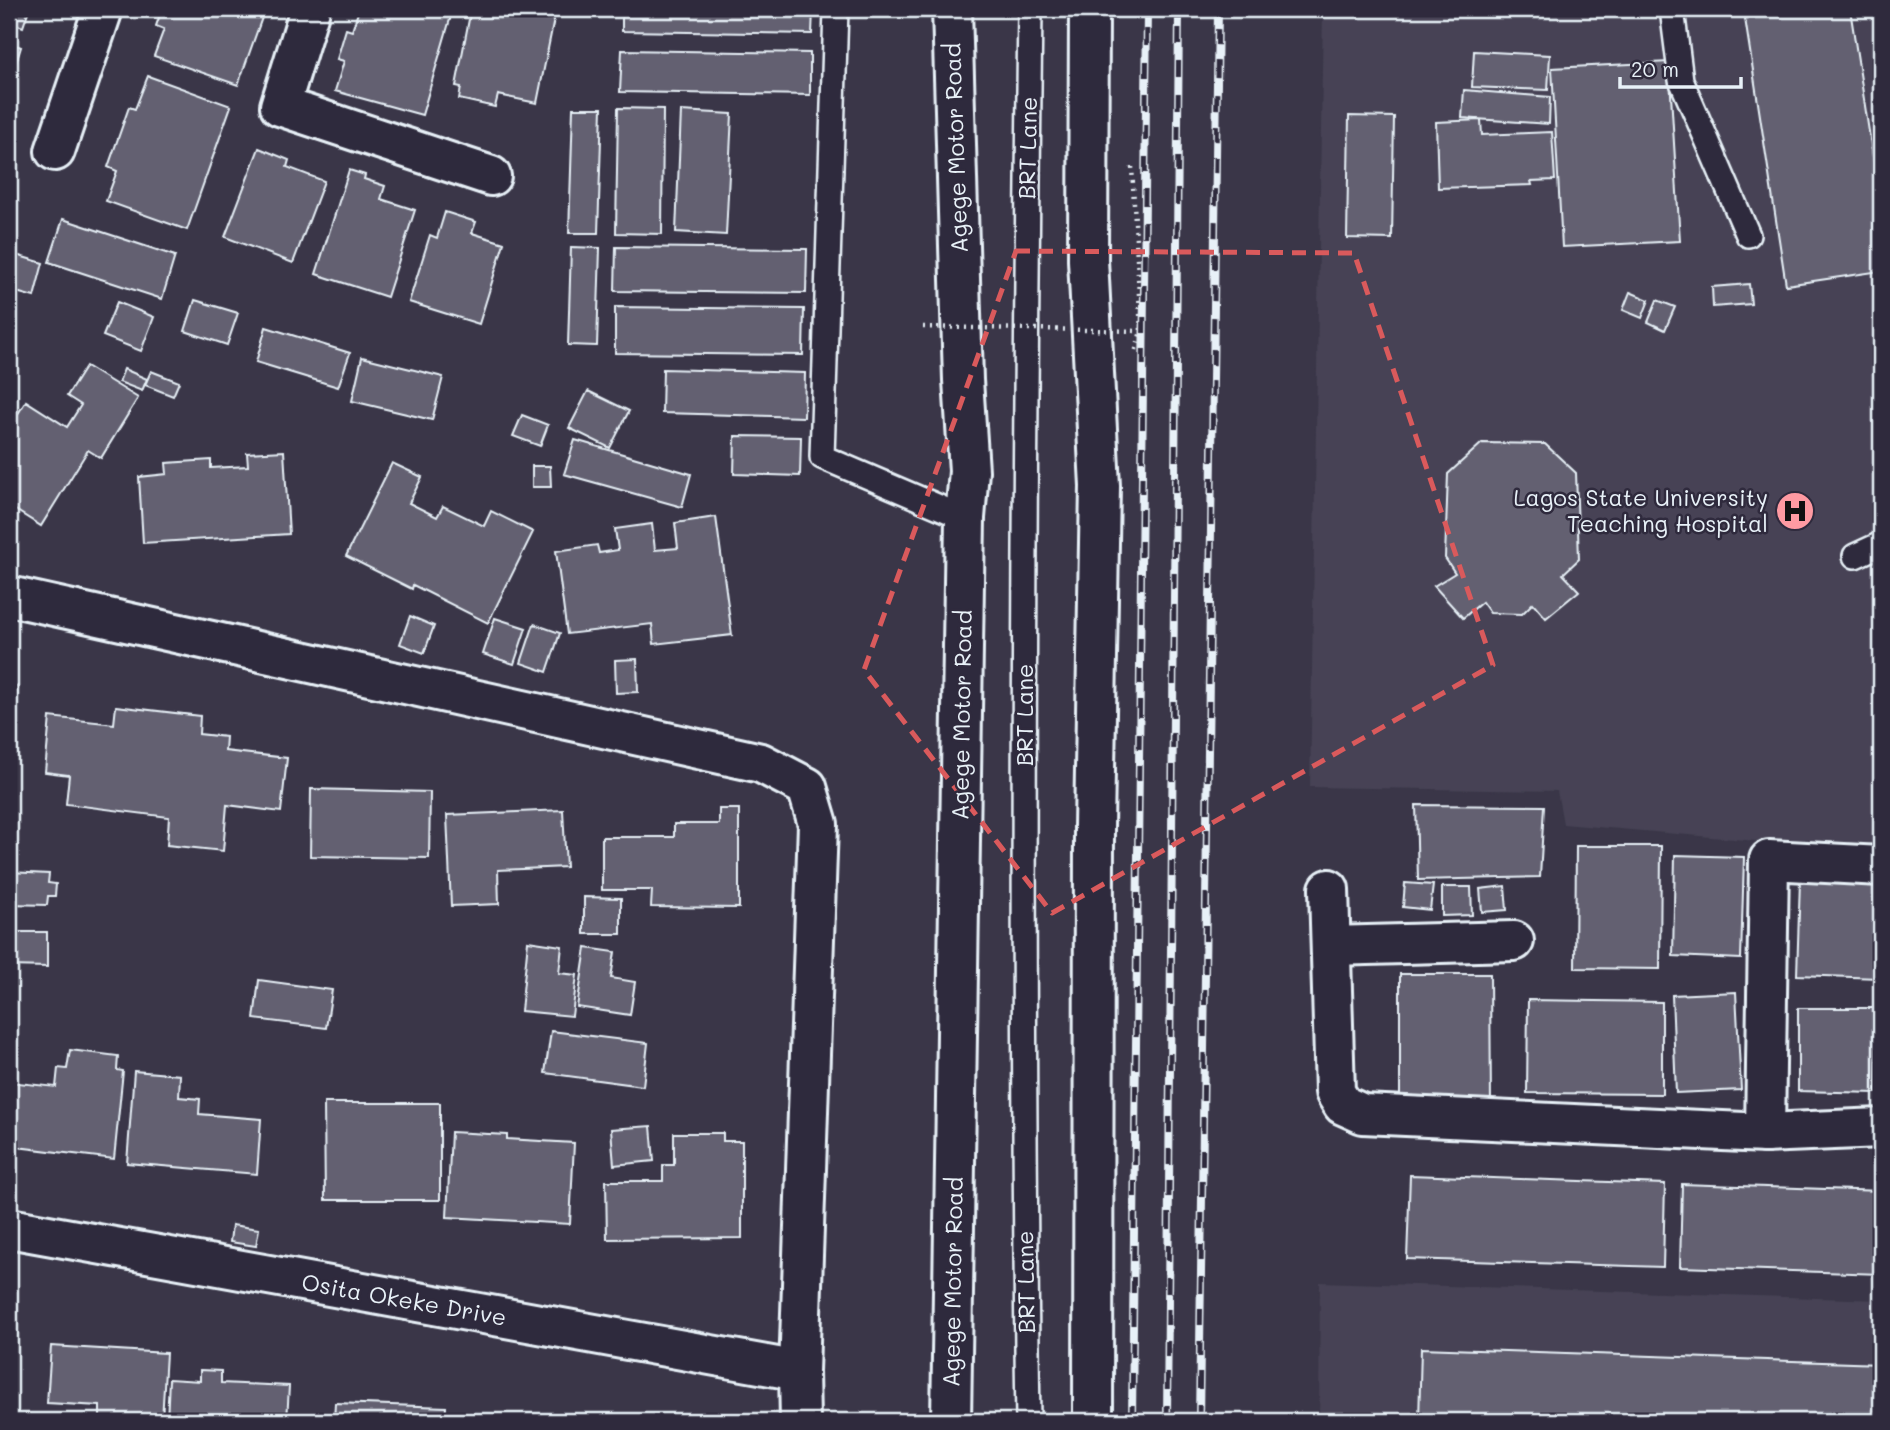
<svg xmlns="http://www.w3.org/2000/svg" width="1890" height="1430" font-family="Mali,sans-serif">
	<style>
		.built { fill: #464354 }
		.building { fill: #636171; stroke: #e8f1f8; stroke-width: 2 }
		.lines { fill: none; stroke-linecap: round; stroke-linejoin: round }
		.service-casing { stroke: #e8f1f8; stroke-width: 28 }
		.minor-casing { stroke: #e8f1f8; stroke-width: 44 }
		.trunk-casing { stroke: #e8f1f8; stroke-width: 44 }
		.path { stroke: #e8f1f8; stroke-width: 4.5; stroke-dasharray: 2 5; stroke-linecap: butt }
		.service { stroke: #2f2a3d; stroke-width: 23 }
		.minor { stroke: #2f2a3d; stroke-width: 38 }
		.trunk { stroke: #2f2a3d; stroke-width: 38 }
		.rail-casing { stroke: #e8f1f8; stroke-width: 8 }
		.rail { stroke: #2f2a3d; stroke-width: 5; stroke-dasharray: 16; stroke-linecap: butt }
		.path-bridge { stroke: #e8f1f8; stroke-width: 4.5; stroke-dasharray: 2 5; stroke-linecap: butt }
		.marked { fill: none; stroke: #da5a5c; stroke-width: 5; stroke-dasharray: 14 9; stroke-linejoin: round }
		.labels { text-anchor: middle; stroke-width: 5; stroke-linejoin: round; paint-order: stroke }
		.street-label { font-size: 23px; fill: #e8f1f8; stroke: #2f2a3d }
		.poi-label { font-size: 23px; fill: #e8f1f8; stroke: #2f2a3d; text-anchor: end }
	</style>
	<rect width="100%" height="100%" fill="#3a3648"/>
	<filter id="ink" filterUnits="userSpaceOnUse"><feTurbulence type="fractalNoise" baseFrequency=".0143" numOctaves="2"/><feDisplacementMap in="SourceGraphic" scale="14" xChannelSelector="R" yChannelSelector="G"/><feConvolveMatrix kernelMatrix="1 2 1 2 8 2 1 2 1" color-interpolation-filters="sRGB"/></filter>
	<g filter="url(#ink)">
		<g class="built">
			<polygon points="1323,9 1881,9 1881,852 1563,824 1557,791 1310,787"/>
			<polygon points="1320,1282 1881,1300 1881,1421 1319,1421"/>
		</g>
		<g class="building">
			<polygon points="9,9 29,9 23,27 9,22"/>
			<polygon points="162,9 265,9 238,85 154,56 164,29 156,26"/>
			<polygon points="359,9 453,9 422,115 335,91 344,61 337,59 346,29 352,31"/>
			<polygon points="471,9 503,9 554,19 537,103 498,95 495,107 459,99 461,87 456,86"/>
			<polygon points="622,9 813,9 812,34 622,31"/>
			<polygon points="1767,9 1850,9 1881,209 1881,271 1786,285 1744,12"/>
			<polygon points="9,43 21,47 11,79 14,80 9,97"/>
			<polygon points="622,50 810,53 810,95 620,92"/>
			<polygon points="1474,51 1550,55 1548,90 1472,87"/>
			<polygon points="1669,62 1680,241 1562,247 1552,68"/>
			<polygon points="148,76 231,106 187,230 106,201 117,171 108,167 129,107 135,109"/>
			<polygon points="1464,90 1550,97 1549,124 1462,118"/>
			<polygon points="573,108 602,108 598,233 569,233"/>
			<polygon points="618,108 663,109 662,234 616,233"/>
			<polygon points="681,111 732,114 726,235 676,232"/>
			<polygon points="1349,116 1394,117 1392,239 1347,238"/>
			<polygon points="1481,120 1482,135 1552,132 1555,180 1531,181 1532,185 1438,188 1436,122"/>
			<polygon points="259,148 289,160 287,167 324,181 293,263 225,237"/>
			<polygon points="349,170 365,175 364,179 385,186 381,199 415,210 387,297 316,274"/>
			<polygon points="445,212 476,222 472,233 504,243 479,324 409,302 430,235 437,238"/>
			<polygon points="63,219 175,256 162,299 49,262"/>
			<polygon points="571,247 600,248 597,346 568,345"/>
			<polygon points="616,247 807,249 806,293 615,291"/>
			<polygon points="9,253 43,263 34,297 9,290"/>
			<polygon points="1749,284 1751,304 1713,307 1712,287"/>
			<polygon points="1630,292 1649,300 1642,318 1623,310"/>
			<polygon points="195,300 238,313 227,345 185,331"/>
			<polygon points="1657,300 1675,307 1665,330 1648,322"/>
			<polygon points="117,302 154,317 141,351 103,336"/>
			<polygon points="615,307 804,309 803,355 615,353"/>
			<polygon points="266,327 350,353 338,387 256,362"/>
			<polygon points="362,357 443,377 432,420 352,401"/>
			<polygon points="86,366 138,398 101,458 88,450 41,526 9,506 9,416 14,420 26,401 67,427 81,405 67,396"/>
			<polygon points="124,369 147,379 142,391 119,382"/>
			<polygon points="663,369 805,373 804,417 662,413"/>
			<polygon points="151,371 179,382 173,396 145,385"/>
			<polygon points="588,391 629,411 610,448 569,428"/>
			<polygon points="522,415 548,425 540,446 513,436"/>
			<polygon points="735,436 801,437 800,476 734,474"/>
			<polygon points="575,440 691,474 682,507 564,474"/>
			<polygon points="1482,443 1545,444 1576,473 1579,559 1563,574 1579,591 1546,618 1533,603 1522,614 1490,613 1482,602 1463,618 1434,586 1455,573 1445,558 1448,474"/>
			<polygon points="284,451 289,534 143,543 139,477 167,474 166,463 211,460 211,468 248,466 247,453"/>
			<polygon points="392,463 422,477 409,503 437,517 443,506 484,526 491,511 533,532 488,623 413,585 412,589 346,556"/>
			<polygon points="532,466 550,466 551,487 532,487"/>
			<polygon points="716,517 732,635 654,644 652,624 567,634 556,551 597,545 599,553 618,550 615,529 652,524 655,550 678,548 675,523"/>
			<polygon points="410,616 434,626 424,653 400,644"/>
			<polygon points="495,618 526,628 514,664 483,654"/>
			<polygon points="534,624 560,633 547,672 521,663"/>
			<polygon points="637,659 638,692 616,693 615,660"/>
			<polygon points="9,685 17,686 15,752 9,752"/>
			<polygon points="116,706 200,716 199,734 226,737 225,751 287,758 281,812 227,805 223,851 167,845 169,817 66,804 69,775 45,772 50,717 114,724"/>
			<polygon points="311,789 430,792 429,858 310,856"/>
			<polygon points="1416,805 1544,806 1540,877 1418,880"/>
			<polygon points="719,809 739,809 739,908 651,907 652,890 602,890 602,837 674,837 674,824 719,824"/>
			<polygon points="563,810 566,867 498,870 499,904 451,906 447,815"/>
			<polygon points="1576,846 1661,846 1660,969 1575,968"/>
			<polygon points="1675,855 1744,857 1741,959 1673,956"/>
			<polygon points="9,872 49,874 48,883 56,884 55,896 48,896 47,905 9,904"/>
			<polygon points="1800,880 1881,884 1879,978 1797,975"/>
			<polygon points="1405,883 1433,885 1430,910 1403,907"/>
			<polygon points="1505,886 1507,910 1482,912 1480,889"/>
			<polygon points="1442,887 1471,887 1472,915 1442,916"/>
			<polygon points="584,897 621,898 621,934 584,934"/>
			<polygon points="9,932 47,932 47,967 9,966"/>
			<polygon points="528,941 562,946 559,973 577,975 572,1016 521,1011"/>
			<polygon points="586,948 615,952 611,978 635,982 630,1015 577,1007"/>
			<polygon points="1400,974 1490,974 1491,1106 1400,1106"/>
			<polygon points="259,980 332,990 326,1028 254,1019"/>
			<polygon points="1736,992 1741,1090 1676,1093 1672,995"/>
			<polygon points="1528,1000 1662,1002 1662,1094 1527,1093"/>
			<polygon points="1798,1008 1877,1008 1876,1093 1798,1091"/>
			<polygon points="551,1031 648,1043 643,1086 545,1073"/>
			<polygon points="70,1050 118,1056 117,1070 123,1071 114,1159 9,1146 9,1082 56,1087 58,1068 67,1069"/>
			<polygon points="134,1071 180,1075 179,1097 200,1099 199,1114 261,1119 257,1174 127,1163"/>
			<polygon points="324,1103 440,1103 440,1200 325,1200"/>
			<polygon points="651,1126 654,1161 614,1165 611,1129"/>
			<polygon points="451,1132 507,1135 507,1139 574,1143 570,1224 447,1217"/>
			<polygon points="674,1133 723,1133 723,1141 742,1141 742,1238 607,1239 606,1181 663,1181 663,1165 674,1165"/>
			<polygon points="1410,1175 1665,1184 1663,1267 1407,1259"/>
			<polygon points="1682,1184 1881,1191 1881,1274 1680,1267"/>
			<polygon points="232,1225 259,1229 256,1246 230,1242"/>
			<polygon points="51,1346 166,1353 162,1420 140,1418 140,1421 100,1421 100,1406 47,1403"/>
			<polygon points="1421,1348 1881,1364 1881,1421 1419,1421"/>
			<polygon points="200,1370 221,1371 221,1383 289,1386 287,1421 167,1421 169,1379 200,1381"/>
			<polygon points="335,1403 446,1407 445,1421 334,1421"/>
		</g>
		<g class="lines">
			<defs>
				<g id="service">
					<polyline points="836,9 822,457 965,518"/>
					<polyline points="1672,9 1681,80 1748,235"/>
					<polyline points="1855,556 1881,544"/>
					<path d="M1028,1421C1021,950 1024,480 1030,9"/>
				</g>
				<g id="minor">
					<polyline points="310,9 280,106 491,176"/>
					<polyline points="55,151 103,9"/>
					<polyline points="9,596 761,763 807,787 818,824 799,1371 800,1421"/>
					<polyline points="1329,889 1335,1092 1343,1105 1363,1114 1765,1133 1881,1128"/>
					<polyline points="1331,946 1514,941"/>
					<polyline points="1765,1133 1769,860 1881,866"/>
					<polyline points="9,1228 799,1371"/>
				</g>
				<g id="trunk">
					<polyline points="1089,9 1088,260 1100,486 1094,827 1093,1421"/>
					<polyline points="951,1421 965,518 969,471 963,380 952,9"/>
				</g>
			</defs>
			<use href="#service" class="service-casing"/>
			<use href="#minor" class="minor-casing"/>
			<use href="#trunk" class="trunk-casing"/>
			<polyline class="path" points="1132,167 1141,331 1135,353"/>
			<use href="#service" class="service"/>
			<use href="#minor" class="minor"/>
			<use href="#trunk" class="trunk"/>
			<defs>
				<g id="rail">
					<polyline points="1132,1421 1147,9"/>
					<polyline points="1167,1421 1179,9"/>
					<polyline points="1199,1421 1218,9"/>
				</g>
			</defs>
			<use href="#rail" class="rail-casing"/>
			<use href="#rail" class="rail"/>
			<polyline class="path-bridge" points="923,327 1141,331"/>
		</g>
	</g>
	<path class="marked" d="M1016,251L1354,253L1493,665L1052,913L864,670Z"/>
	<defs>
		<symbol id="hospital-disc" viewBox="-11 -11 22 22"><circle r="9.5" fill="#ff9aa2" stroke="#2f2a3d"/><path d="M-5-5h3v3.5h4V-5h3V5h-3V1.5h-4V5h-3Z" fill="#111"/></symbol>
	</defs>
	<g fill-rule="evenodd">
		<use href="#hospital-disc" x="1773" y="489" width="44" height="44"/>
	</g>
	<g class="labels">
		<g class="street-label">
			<text transform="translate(956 148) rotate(-92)" y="8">Agege Motor Road</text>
			<text transform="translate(1028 148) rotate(-89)" y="8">BRT Lane</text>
			<text transform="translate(962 715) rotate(-89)" y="8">Agege Motor Road</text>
			<text transform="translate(1025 715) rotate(-90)" y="8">BRT Lane</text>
			<text transform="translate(953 1282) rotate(-89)" y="8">Agege Motor Road</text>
			<text transform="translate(1026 1282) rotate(-91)" y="8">BRT Lane</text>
			<text transform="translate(404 1300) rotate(10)" y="8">Osita Okeke Drive</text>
		</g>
		<g class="poi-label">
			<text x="1768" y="506">Lagos State University<tspan x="1768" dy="26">Teaching Hospital</tspan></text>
		</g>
	</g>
	<rect width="1890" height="1430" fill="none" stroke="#2f2a3d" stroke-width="35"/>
	<rect x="18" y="18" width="1855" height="1395" fill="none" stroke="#e8f1f8" stroke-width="2.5" filter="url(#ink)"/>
	<path d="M1620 77v10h121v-10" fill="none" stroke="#e8f1f8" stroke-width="3.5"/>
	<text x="1631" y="77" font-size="21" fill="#e8f1f8" stroke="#2f2a3d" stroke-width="5" paint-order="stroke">20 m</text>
</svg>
